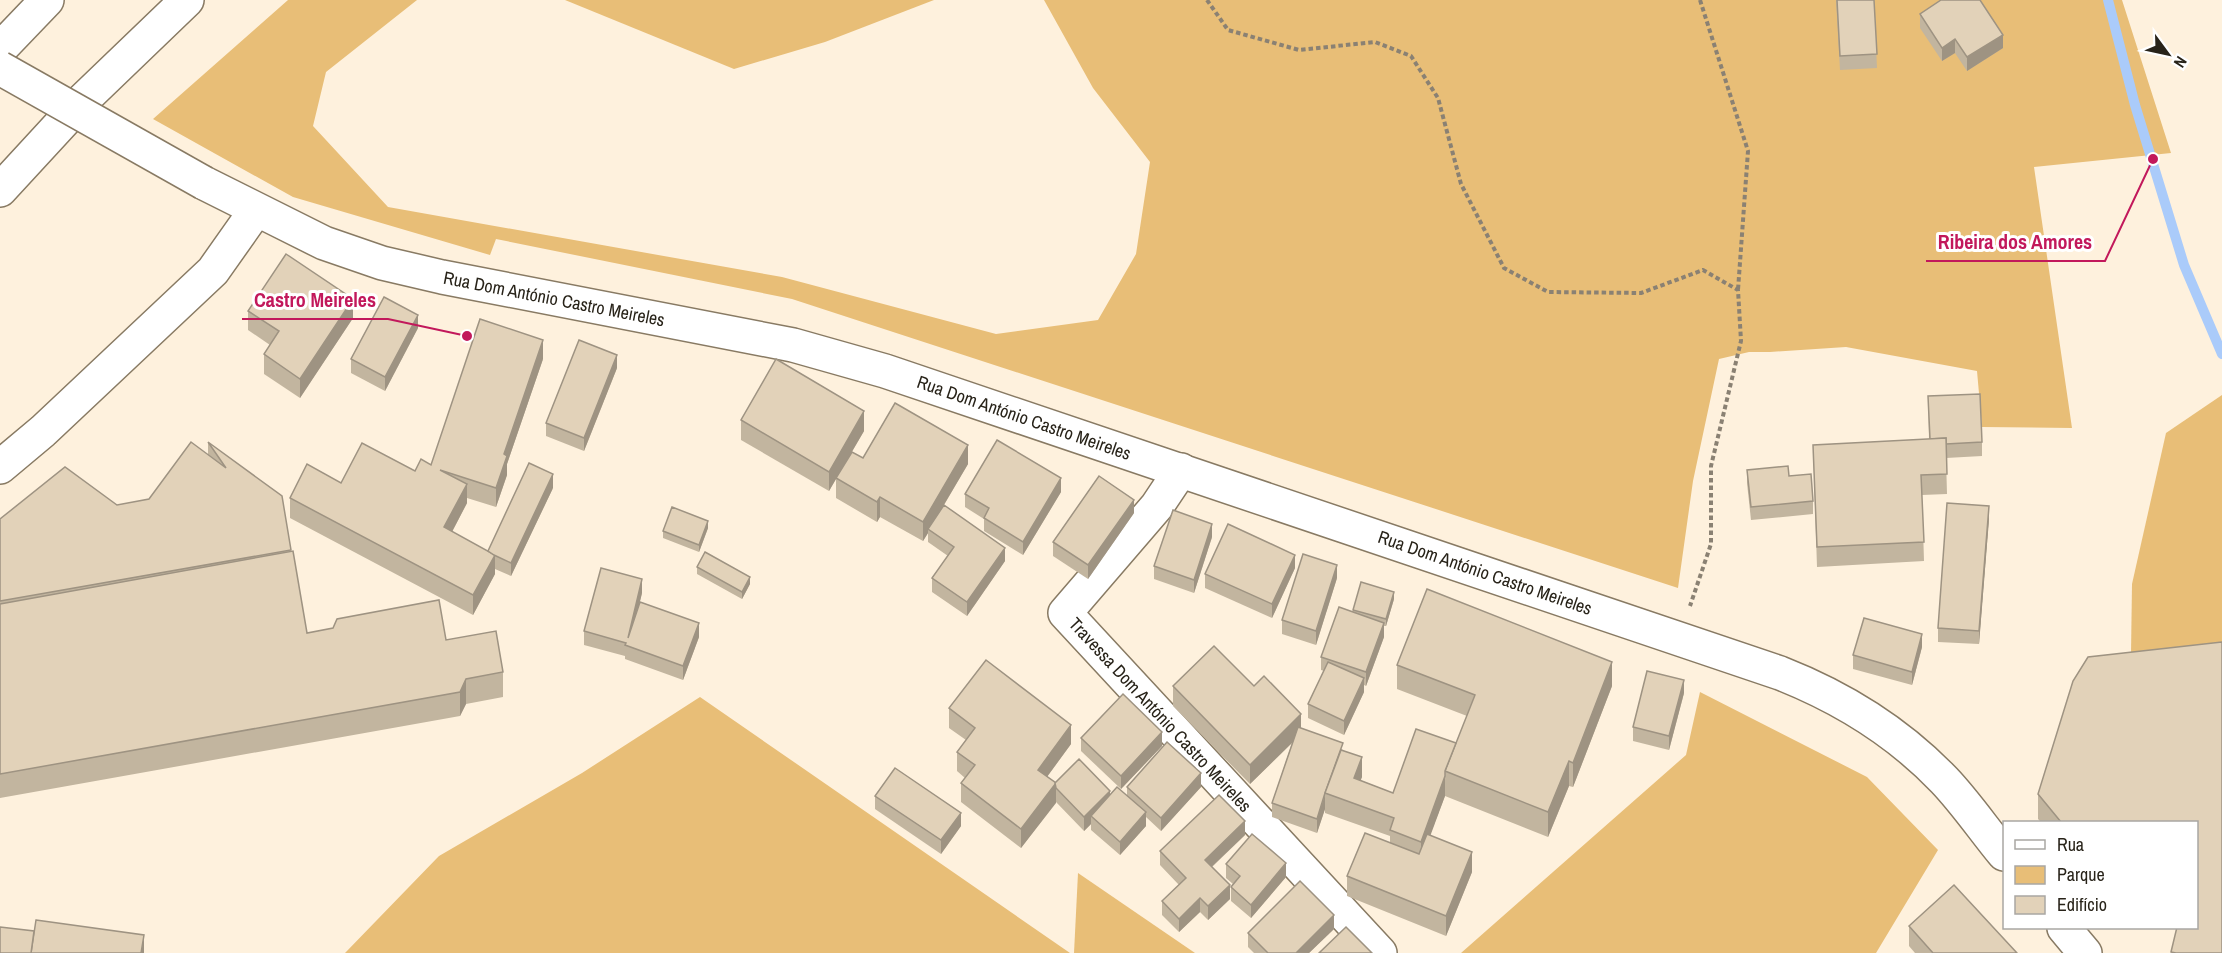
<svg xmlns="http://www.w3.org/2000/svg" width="2222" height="953" font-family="'Archivo Narrow',sans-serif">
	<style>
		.green { fill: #e8be77 }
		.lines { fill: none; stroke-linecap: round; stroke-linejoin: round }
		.stream { stroke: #aacbfa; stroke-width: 10 }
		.minor-casing { stroke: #887a63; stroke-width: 36 }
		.highway-casing { stroke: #887a63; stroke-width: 36 }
		.path { stroke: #8a8173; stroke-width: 4; stroke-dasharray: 4.5 3; stroke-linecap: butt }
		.minor { stroke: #fff; stroke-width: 33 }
		.highway { stroke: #fff; stroke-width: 33 }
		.minor-bridge-casing { stroke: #887a63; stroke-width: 36; stroke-linecap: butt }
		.minor-bridge { stroke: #fff; stroke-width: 33 }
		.wall { fill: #c2b59f }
		.shaded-wall { fill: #9e9382 }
		.building { fill: #e2d2b9; stroke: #9e9382; stroke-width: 1.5 }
		.labels { text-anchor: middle; stroke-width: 6; stroke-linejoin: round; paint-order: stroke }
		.street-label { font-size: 18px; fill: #282319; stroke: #fff }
		.leader { fill: none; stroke: #c2185b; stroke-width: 2 }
		.callout-dot { fill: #c2185b; stroke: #fff; stroke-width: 2 }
		.callout-label { font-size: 20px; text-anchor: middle; font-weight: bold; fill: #c2185b; stroke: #fff; stroke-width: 6; stroke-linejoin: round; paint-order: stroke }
	</style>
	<rect width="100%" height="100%" fill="#fef1dd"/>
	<g class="green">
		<polygon points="288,0 417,0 326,72 313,126 388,207 782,277 996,334 1098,320 1136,254 1150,162 1093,88 1044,0 2122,0 2171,153 2034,167 2072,428 1982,427 1977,371 1846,347 1770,352 1749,352 1719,359 1693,481 1678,588 792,299 496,239 490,255 293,197 153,119"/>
		<polygon points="565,0 934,0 825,42 734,69"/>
		<polygon points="2222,395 2222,663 2131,654 2132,584 2166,433"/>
		<polygon points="1700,692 1867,777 1938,850 1876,953 1461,953 1686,755"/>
		<polygon points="700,697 1070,953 345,953 439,856 582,773"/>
		<polygon points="1078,873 1195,953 1074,953"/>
	</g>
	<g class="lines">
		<polyline class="stream" points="2108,0 2135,105 2184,265 2222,354"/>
		<defs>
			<g id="minor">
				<path d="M204,183L324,243L382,263L442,277L793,345L885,371L1780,673C1841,697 1898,732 1944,780C1966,803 1984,830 2004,854"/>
				<polyline points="0,467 43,431 213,271 256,210"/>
				<polyline points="1181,470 1157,506 1065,613 1380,953"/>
				<polyline points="2064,928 2085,953"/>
			</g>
			<g id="highway">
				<polyline points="0,49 47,0"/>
				<polyline points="0,190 83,100 187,0"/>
			</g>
		</defs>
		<use href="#minor" class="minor-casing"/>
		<use href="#highway" class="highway-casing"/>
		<g class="path">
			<polyline points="1207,0 1228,30 1299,50 1375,42 1411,56 1438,98 1461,184 1504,268 1548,292 1641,293 1703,270 1738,290 1741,341 1711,466 1711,544 1690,606"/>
			<polyline points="1700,0 1748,151 1738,290"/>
		</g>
		<use href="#minor" class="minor"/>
		<use href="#highway" class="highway"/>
		<defs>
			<polyline id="minor-bridge" points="0,68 204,183"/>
		</defs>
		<use href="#minor-bridge" class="minor-bridge-casing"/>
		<use href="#minor-bridge" class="minor-bridge"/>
	</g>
	<g class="wall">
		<polygon points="1836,0 1874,0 1877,68 1840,70"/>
		<polygon points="1920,14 2003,48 1967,71 1955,53 1942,61 1920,28"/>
		<polygon points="248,311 353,318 300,398 264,374 264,354 270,345 248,330"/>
		<polygon points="418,328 385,391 351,373 351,359"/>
		<polygon points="543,359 507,464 507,475 496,507 467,498 467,503 452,532 488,551 553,488 511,576 495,569 495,574 473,615 290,518 290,498 341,483 415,471 431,465"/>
		<polygon points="617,368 584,451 546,436 546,423"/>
		<polygon points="1928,396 1982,442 1982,456 1946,458 1947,494 1922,495 1924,561 1817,567 1813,445 1929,439"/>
		<polygon points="741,420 864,431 829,491 741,440"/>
		<polygon points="208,442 282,496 291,551 307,633 446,640 503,672 503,697 466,704 460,716 0,798 0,519 117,505 149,499 208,454"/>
		<polygon points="863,458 968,464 944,505 1005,561 967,616 932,592 932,578 948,556 928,542 928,533 923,541 880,517 877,522 836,498 836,478"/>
		<polygon points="1747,470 1789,476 1813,501 1813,514 1751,520 1747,483"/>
		<polygon points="1061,492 1023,555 984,531 984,519 965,507 965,494"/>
		<polygon points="1134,513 1088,579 1053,556 1053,542"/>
		<polygon points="1989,519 1979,644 1938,642 1938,628"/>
		<polygon points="708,528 699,552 663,538 663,531"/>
		<polygon points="1212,537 1194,593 1154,579 1154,566"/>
		<polygon points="697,567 750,584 742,599 697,574"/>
		<polygon points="1295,568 1272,618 1205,588 1205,574"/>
		<polygon points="1337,578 1316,645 1282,634 1282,620"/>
		<polygon points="642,593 639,605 699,637 683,680 625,659 625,656 584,645 584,631"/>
		<polygon points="1394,599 1386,626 1384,626 1384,637 1366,686 1364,685 1364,692 1344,735 1308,718 1308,704 1324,671 1321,670 1321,657 1353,612 1353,610"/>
		<polygon points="2222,642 2222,953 2171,953 2177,927 2196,927 2196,822 2041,822 2038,819 2038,794 2073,681 2088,657"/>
		<polygon points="1922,647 1912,685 1853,669 1853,655"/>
		<polygon points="1397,665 1612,686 1573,787 1569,786 1548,837 1445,796 1430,835 1472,872 1446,936 1347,896 1347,876 1390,843 1390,836 1325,813 1325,809 1317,833 1272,817 1272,803 1292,743 1250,784 1173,706 1173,686 1254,686 1301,729 1343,750 1362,777 1360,780 1393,793 1456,743 1467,716 1397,689"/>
		<polygon points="1684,693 1669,750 1633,741 1633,727"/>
		<polygon points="949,708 1071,744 1047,777 1055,783 1110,795 1127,796 1127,787 1201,787 1161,831 1146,817 1146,826 1120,855 1091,830 1091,824 1084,831 1056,802 1021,848 961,802 961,783 965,778 957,771 957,752 966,740 949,728"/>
		<polygon points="1081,738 1162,746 1121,789 1081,751"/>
		<polygon points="875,796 961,826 941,854 875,809"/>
		<polygon points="1245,835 1212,867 1230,899 1208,920 1200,912 1179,932 1162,915 1162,901 1179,885 1160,865 1160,851"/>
		<polygon points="1226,864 1286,877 1251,918 1231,901 1231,887 1233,884 1226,878"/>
		<polygon points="1909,926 2017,953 1915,953 1909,946"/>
		<polygon points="1334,929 1309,953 1254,953 1248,947 1248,933"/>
	</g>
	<g class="shaded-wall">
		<polygon points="2003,35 2003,48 1967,71 1967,57"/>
		<polygon points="1955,39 1955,53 1942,61 1942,48"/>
		<polygon points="353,299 353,318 300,398 300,379"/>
		<polygon points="418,315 418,328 385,391 385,377"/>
		<polygon points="543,340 543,359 507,464 507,475 496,507 496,488 504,454"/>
		<polygon points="617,355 617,368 584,451 584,438"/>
		<polygon points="864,411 864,431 829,491 829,472"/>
		<polygon points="968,445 968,464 929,530 928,529 928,533 923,541 923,522"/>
		<polygon points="553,474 553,488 511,576 511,563"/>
		<polygon points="1061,478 1061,492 1023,555 1023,542"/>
		<polygon points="467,484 467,503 444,547 444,527"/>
		<polygon points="880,497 880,517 877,522 877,502"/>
		<polygon points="1134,500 1134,513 1088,579 1088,565"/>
		<polygon points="1989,506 1989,519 1979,644 1979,631"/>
		<polygon points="708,521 708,528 699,552 699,545"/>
		<polygon points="1212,524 1212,537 1194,593 1194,580"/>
		<polygon points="1005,548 1005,561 967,616 967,602"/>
		<polygon points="495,555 495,574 473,615 473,595"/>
		<polygon points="1295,555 1295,568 1272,618 1272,604"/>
		<polygon points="1337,565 1337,578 1316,645 1316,631"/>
		<polygon points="750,577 750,584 742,599 742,592"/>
		<polygon points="642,579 642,593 629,647 628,638"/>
		<polygon points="1394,592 1394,599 1386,626 1386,619"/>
		<polygon points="699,623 699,637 683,680 683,666"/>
		<polygon points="1384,623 1384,637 1366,686 1366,672"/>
		<polygon points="1922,634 1922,647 1912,685 1912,672"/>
		<polygon points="1612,662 1612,686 1573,787 1573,763"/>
		<polygon points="1364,678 1364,692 1344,735 1344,721"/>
		<polygon points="466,679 466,704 460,716 460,692"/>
		<polygon points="1684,680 1684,693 1669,750 1669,736"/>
		<polygon points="1301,714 1301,734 1250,784 1250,765"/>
		<polygon points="1071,725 1071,744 1038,789 1038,770"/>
		<polygon points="1162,732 1162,746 1121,789 1121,776"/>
		<polygon points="1362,757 1362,777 1354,798 1354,778"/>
		<polygon points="1569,761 1569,786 1548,837 1548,812"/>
		<polygon points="1201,773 1201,787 1161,831 1161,818"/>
		<polygon points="1445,776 1445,796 1421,861 1421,842"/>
		<polygon points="1056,783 1056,803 1021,848 1021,829"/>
		<polygon points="1110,791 1110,804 1091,816 1091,824 1084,831 1084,817"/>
		<polygon points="1325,795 1325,809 1317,833 1317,819"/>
		<polygon points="1146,812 1146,826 1120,855 1120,842"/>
		<polygon points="961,813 961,826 941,854 941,840"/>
		<polygon points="1245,821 1245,835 1205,873 1205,860"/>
		<polygon points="1472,852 1472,872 1446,936 1446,916"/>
		<polygon points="1286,863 1286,877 1251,918 1251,905"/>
		<polygon points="1230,885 1230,899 1208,920 1208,906"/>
		<polygon points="1200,898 1200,912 1179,932 1179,919"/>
		<polygon points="1334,915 1334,929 1309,953 1296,953"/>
		<polygon points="144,935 144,953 141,953"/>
	</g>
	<g class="building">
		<polygon points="1837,0 1874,0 1877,54 1840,56"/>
		<polygon points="1941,0 1980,0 2003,35 1967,57 1955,39 1942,48 1920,14"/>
		<polygon points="286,254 353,299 300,379 264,354 279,331 248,311"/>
		<polygon points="384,297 418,315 385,377 351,359"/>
		<polygon points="480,319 543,340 504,454 507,456 496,488 440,470 467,484 444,527 495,555 473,595 290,498 307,464 341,483 362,443 415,471 421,459 431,465"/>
		<polygon points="579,340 617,355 584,438 546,423"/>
		<polygon points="776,359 864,411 829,472 741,420"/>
		<polygon points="1980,394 1982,442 1946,444 1946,438 1930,439 1928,396"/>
		<polygon points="895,403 968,445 923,522 880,497 877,502 836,478 852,452 863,458"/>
		<polygon points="1946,438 1947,474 1921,475 1924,542 1817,547 1813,445"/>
		<polygon points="997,440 1061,478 1023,542 984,518 989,508 965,494"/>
		<polygon points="191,442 226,468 208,442 282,496 291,550 0,601 0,519 65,467 117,505 149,499"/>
		<polygon points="529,463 553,474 511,563 494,555 488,551"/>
		<polygon points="1788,466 1789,476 1811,474 1813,501 1751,507 1747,470"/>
		<polygon points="1099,476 1134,500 1088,565 1053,542"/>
		<polygon points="1947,503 1989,506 1979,631 1938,628"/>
		<polygon points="944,505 1005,548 967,602 932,578 954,547 928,529"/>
		<polygon points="672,507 708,521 699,545 663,531"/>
		<polygon points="1173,510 1212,524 1194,580 1154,566"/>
		<polygon points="1228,524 1295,555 1272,604 1205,574"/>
		<polygon points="293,551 307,633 333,628 337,619 439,600 446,640 496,631 503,672 466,679 460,692 0,774 0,604"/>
		<polygon points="705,552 750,577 742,592 697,567"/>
		<polygon points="1303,554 1337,565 1316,631 1282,620"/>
		<polygon points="601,568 642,579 628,638 640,602 699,623 683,666 625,645 626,643 584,631"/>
		<polygon points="1361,582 1394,592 1386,619 1353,610"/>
		<polygon points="1427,589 1612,662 1573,763 1569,761 1548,812 1445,771 1475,695 1397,665"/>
		<polygon points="1339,607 1384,623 1366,672 1321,657"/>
		<polygon points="1864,618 1922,634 1912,672 1853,655"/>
		<polygon points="2222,642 2222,953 2176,953 2171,952 2177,927 2196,927 2196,822 2061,822 2038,794 2073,681 2088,657"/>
		<polygon points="1214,646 1254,686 1264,676 1301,714 1250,765 1173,686"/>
		<polygon points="986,660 1071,725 1038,770 1056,783 1021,829 961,783 975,765 957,752 975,728 949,708"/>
		<polygon points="1328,662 1364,678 1344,721 1308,704"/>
		<polygon points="1647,671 1684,680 1669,736 1633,727"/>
		<polygon points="1123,694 1162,732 1121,776 1081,738"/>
		<polygon points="1298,727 1343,743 1325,793 1317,819 1272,803"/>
		<polygon points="1416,729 1456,743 1445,771 1445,776 1421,842 1390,830 1394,818 1325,793 1341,750 1362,757 1354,778 1393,793"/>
		<polygon points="1167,742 1201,773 1161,818 1127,787"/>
		<polygon points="1079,759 1110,791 1084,817 1056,788 1055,783"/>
		<polygon points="895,768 961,813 941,840 875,796"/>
		<polygon points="1117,787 1146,812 1120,842 1091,816"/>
		<polygon points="1219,795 1245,821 1205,860 1230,885 1208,906 1200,898 1179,919 1162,901 1186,878 1160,851"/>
		<polygon points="1365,833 1419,854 1427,834 1472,852 1446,916 1347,876"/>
		<polygon points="1252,834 1286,863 1251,905 1231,887 1240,876 1226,864"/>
		<polygon points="1300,881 1334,915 1296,953 1268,953 1248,933"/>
		<polygon points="1954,885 2017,953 1933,953 1909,926"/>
		<polygon points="36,920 144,935 141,953 31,953"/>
		<polygon points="0,927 34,931 31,953 0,953"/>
		<polygon points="1346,927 1372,953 1319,953"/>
	</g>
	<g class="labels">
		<g class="street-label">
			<text transform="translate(554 299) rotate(11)" y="6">Rua Dom António Castro Meireles</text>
			<text transform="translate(1024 418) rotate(19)" y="6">Rua Dom António Castro Meireles</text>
			<text transform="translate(1485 573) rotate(19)" y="6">Rua Dom António Castro Meireles</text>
			<text transform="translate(1160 715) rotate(47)" y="6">Travessa Dom António Castro Meireles</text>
		</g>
	</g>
	<path class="leader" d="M2153 159L2105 261H1926M467 336L388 319H242"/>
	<g class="callout-dot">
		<circle cx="2153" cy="159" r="6"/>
		<circle cx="467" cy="336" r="6"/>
	</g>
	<g class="callout-label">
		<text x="2015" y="249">Ribeira dos Amores</text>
		<text x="315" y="307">Castro Meireles</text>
	</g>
	<rect x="2003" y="821" width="195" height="108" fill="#ffffff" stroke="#a9a7a3" stroke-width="1.5"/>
	<rect x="2015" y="840" width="30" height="9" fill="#ffffff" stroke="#a9a7a3" stroke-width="1.5"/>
	<text x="2057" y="851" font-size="18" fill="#282319">Rua</text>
	<rect x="2015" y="866" width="30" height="18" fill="#e8be77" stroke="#a9a7a3" stroke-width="1.5"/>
	<text x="2057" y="881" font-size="18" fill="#282319">Parque</text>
	<rect x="2015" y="896" width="30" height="18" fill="#e2d2b9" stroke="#a9a7a3" stroke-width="1.5"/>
	<text x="2057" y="911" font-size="18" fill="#282319">Edifício</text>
	<g transform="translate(2168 54) rotate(123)" stroke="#ffffff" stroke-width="4.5" paint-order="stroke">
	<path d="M0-4.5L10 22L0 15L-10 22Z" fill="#282319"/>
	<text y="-9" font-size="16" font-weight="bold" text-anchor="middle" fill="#282319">N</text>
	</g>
</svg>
